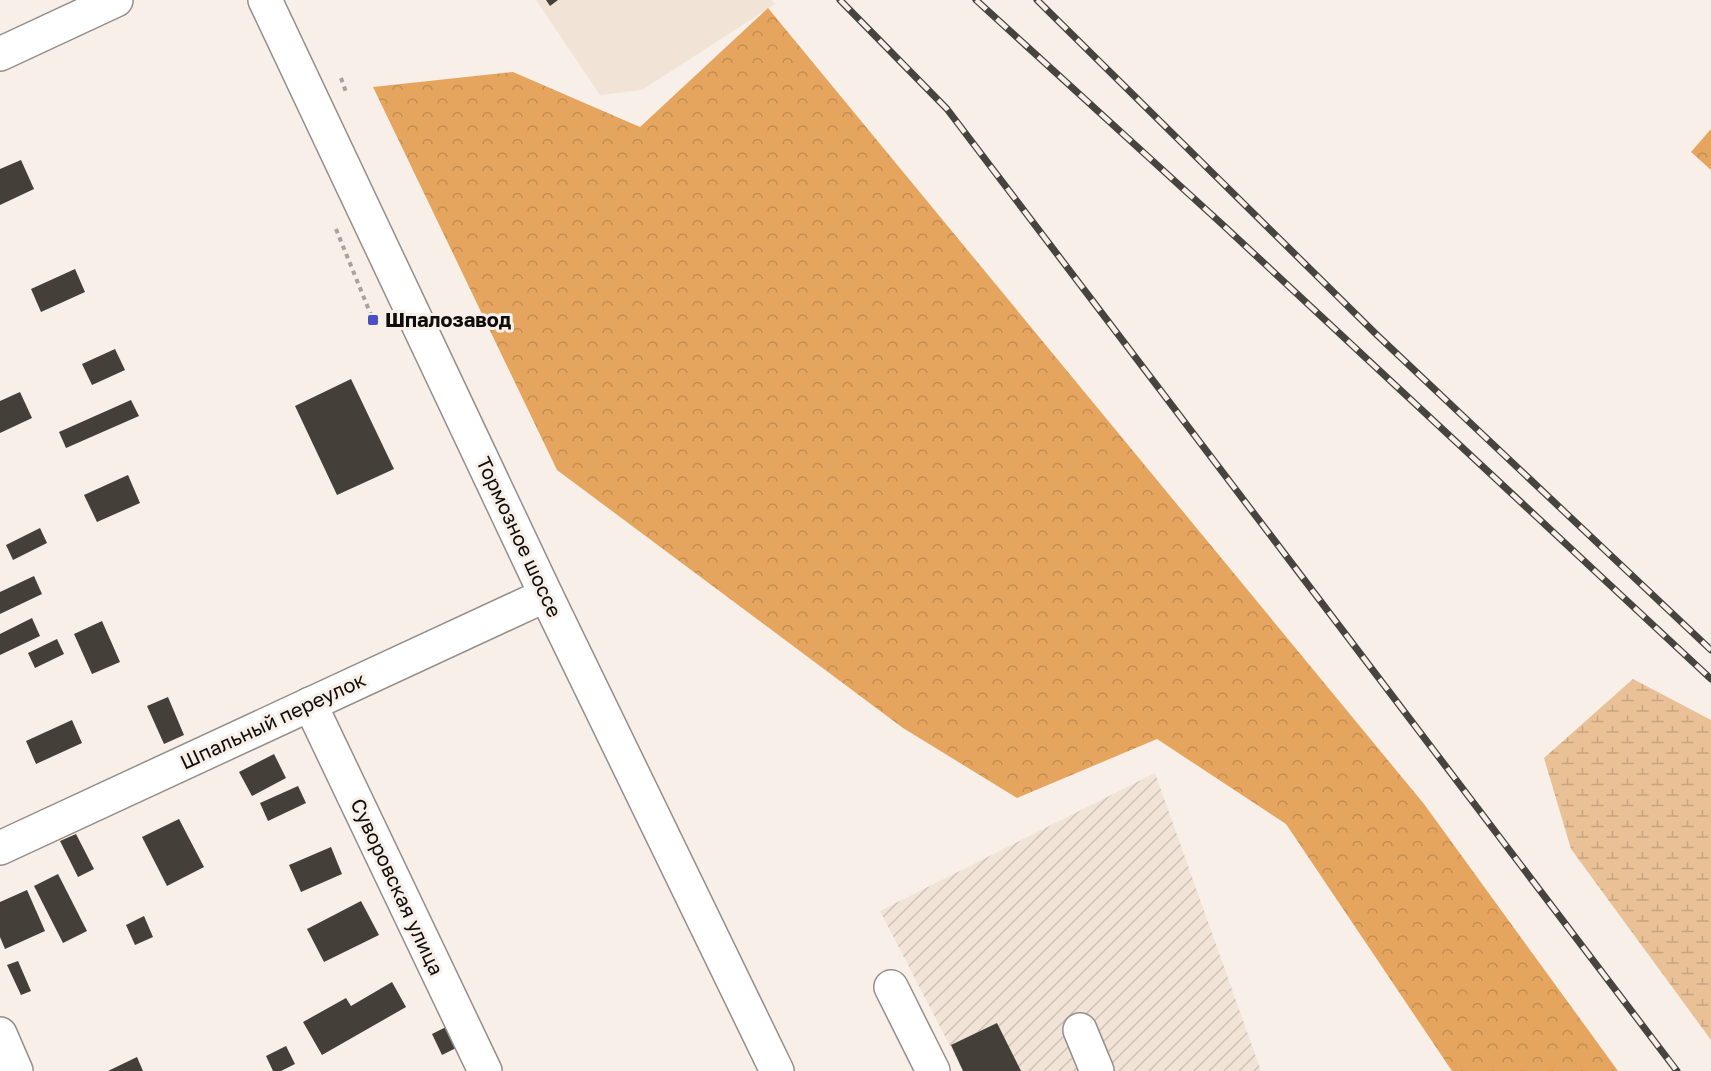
<svg xmlns="http://www.w3.org/2000/svg" width="1711" height="1071" font-family="'Golos Text',sans-serif">
	<style>
		.built { fill: #f1e4d7 }
		.industrial { fill: url(#industrial-furrows) }
		.forest { fill: url(#forest-crowns) }
		.wetland { fill: url(#wetland-marsh) }
		.building { fill: #453f39 }
		.lines { fill: none; stroke-linecap: round; stroke-linejoin: round }
		.minor-casing { stroke: #968f89; stroke-width: 36 }
		.path { stroke: #a8a29d; stroke-width: 4; stroke-dasharray: 4.5 4.5; stroke-linecap: butt }
		.minor { stroke: #fff; stroke-width: 33 }
		.rail-casing { stroke: #474440; stroke-width: 7 }
		.rail { stroke: #f7efe8; stroke-width: 4.5; stroke-dasharray: 14; stroke-linecap: butt }
		.poi-dot { fill: #4b4ec4; stroke: #f7efe8; stroke-width: 2 }
		.labels { text-anchor: middle; stroke-width: 6; stroke-linejoin: round; paint-order: stroke }
		.poi-label { font-size: 20px; font-weight: bold; fill: #0f0d0b; stroke: #f7efe8; text-anchor: start }
		.street-label { font-size: 20px; fill: #0f0d0b; stroke: #f7efe8 }
	</style>
	<defs>
		<pattern id="industrial-furrows" width="10" height="10" patternUnits="userSpaceOnUse" patternTransform="scale(1.5)"><rect width="10" height="10" fill="#f1e4d7"/><path d="M-1 1l2-2M0 10L10 0M9 11l2-2" fill="none" stroke="#cdc2b7"/></pattern>
		<pattern id="forest-crowns" width="20" height="18" patternUnits="userSpaceOnUse" patternTransform="scale(1.5)"><rect width="20" height="18" fill="#e6a55f"/><path d="M2 6a3 3 0 1 1 6 0M12 15a3 3 0 1 1 6 0" fill="none" stroke="#c48d51"/></pattern>
		<pattern id="wetland-marsh" width="20" height="14" patternUnits="userSpaceOnUse" patternTransform="scale(1.5)"><rect width="20" height="14" fill="#eac096"/><path d="M1 5h8M5 5V1M11 12h8M15 12V8" fill="none" stroke="#c8a480"/></pattern>
	</defs>
	<rect width="100%" height="100%" fill="#f7efe8"/>
	<polygon class="built" points="536,0 771,0 775,4 642,90 600,95"/>
	<polygon class="industrial" points="1155,773 1261,1071 963,1071 880,911"/>
	<g class="forest">
		<polygon points="768,8 1424,804 1618,1071 1452,1071 1286,824 1157,739 1017,798 903,728 557,470 373,87 513,72 640,127"/>
		<polygon points="1711,129 1711,170 1691,152"/>
	</g>
	<polygon class="wetland" points="1633,679 1711,720 1711,1040 1571,849 1544,758"/>
	<g class="building">
		<polygon points="546,0 558,0 550,6"/>
		<polygon points="21,160 34,189 0,205 0,169"/>
		<polygon points="75,269 85,292 41,312 31,289"/>
		<polygon points="115,349 125,370 92,385 82,364"/>
		<polygon points="351,379 394,469 337,495 295,406"/>
		<polygon points="20,392 32,418 0,433 0,401"/>
		<polygon points="131,400 139,416 66,448 59,432"/>
		<polygon points="128,475 140,503 97,522 84,495"/>
		<polygon points="40,528 47,543 13,560 6,545"/>
		<polygon points="34,576 42,594 0,614 0,592"/>
		<polygon points="32,618 40,636 0,655 0,634"/>
		<polygon points="102,621 120,662 92,674 74,634"/>
		<polygon points="57,639 64,654 35,668 28,653"/>
		<polygon points="168,697 184,735 164,744 147,706"/>
		<polygon points="72,720 82,743 36,764 26,741"/>
		<polygon points="274,754 286,778 252,796 239,772"/>
		<polygon points="298,786 306,803 268,821 260,803"/>
		<polygon points="179,819 204,867 167,886 142,837"/>
		<polygon points="76,834 94,869 78,877 60,841"/>
		<polygon points="331,847 342,874 301,892 289,865"/>
		<polygon points="58,874 87,931 63,943 34,886"/>
		<polygon points="27,890 45,931 5,949 0,937 0,902"/>
		<polygon points="361,901 379,935 324,962 307,929"/>
		<polygon points="144,916 153,937 135,945 126,925"/>
		<polygon points="18,961 31,991 21,995 7,965"/>
		<polygon points="392,982 406,1007 322,1055 303,1022 346,998 351,1006"/>
		<polygon points="997,1023 1021,1071 963,1071 951,1045"/>
		<polygon points="448,1026 458,1047 442,1055 432,1034"/>
		<polygon points="286,1046 295,1064 281,1071 273,1071 266,1056"/>
		<polygon points="137,1057 143,1071 108,1071"/>
	</g>
	<g class="lines">
		<defs>
			<g id="minor">
				<polyline points="265,0 546,595 777,1071"/>
				<polyline points="0,54 116,0"/>
				<polyline points="310,704 485,1071"/>
				<polyline points="0,848 546,595"/>
				<polyline points="891,987 933,1071"/>
				<polyline points="1080,1030 1097,1071"/>
				<polyline points="0,1034 16,1071"/>
			</g>
		</defs>
		<use href="#minor" class="minor-casing"/>
		<g class="path">
			<polyline points="341,78 346,92"/>
			<polyline points="336,229 373,320"/>
		</g>
		<use href="#minor" class="minor"/>
		<defs>
			<g id="rail">
				<polyline points="840,0 947,109 1677,1071"/>
				<polyline points="976,0 1223,225 1711,679"/>
				<polyline points="1037,0 1377,335 1711,650"/>
			</g>
		</defs>
		<use href="#rail" class="rail-casing"/>
		<use href="#rail" class="rail"/>
	</g>
	<rect class="poi-dot" x="367" y="314" width="12" height="12" rx="3"/>
	<g class="labels">
		<g class="poi-label">
			<text x="385" y="327">Шпалозавод</text>
		</g>
		<g class="street-label">
			<text transform="translate(519 537) rotate(65)" y="7">Тормозное шоссе</text>
			<text transform="translate(273 721) rotate(-25)" y="7">Шпальный переулок</text>
			<text transform="translate(397 887) rotate(65)" y="7">Суворовская улица</text>
		</g>
	</g>
</svg>
